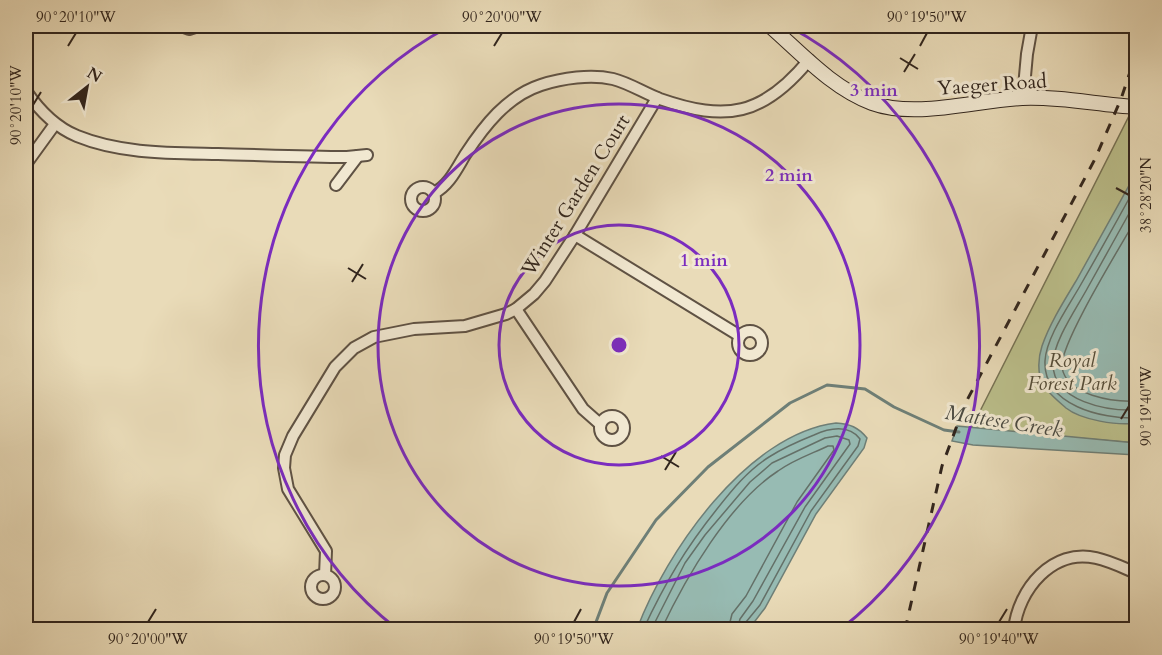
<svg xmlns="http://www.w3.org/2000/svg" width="1162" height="655" font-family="Cardo,serif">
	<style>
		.green { fill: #bbbf8b; stroke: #767254; stroke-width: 1.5 }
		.water { fill: #97bbb3; stroke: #6e7f77; stroke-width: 1.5 }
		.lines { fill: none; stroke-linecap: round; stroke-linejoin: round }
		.shore { stroke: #647068; stroke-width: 1.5 }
		.stream { stroke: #6e7f77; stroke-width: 3 }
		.street-casing { stroke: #5f5244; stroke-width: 14 }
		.secondary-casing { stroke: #31251d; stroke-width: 16 }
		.street { stroke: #f1e8d1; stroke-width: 10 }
		.secondary { stroke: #f1e8d1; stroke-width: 14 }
		.rail { stroke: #31251d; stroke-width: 3; stroke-dasharray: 10 10; stroke-linecap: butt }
		.ticks { fill: none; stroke: #31251d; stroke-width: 2 }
		.ring { fill: none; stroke: #7b2cbf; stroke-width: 3 }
		.labels { text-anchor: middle; stroke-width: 6; stroke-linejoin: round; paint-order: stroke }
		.street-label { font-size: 20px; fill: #31251d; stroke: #f1e8d1 }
		.park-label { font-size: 20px; font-style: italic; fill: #544c38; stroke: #f1e8d1 }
		.water-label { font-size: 21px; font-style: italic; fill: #4a4a42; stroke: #f1e8d1 }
		.centre { fill: #7b2cbf; stroke: #f1e8d1; stroke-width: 3 }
		.ring-label { font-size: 18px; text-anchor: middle; font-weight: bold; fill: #7b2cbf; stroke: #f1e8d1; stroke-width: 6; stroke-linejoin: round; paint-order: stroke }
		.neatline { fill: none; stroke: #31251d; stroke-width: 2 }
		.ticks-label { font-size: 15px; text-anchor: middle; fill: #31251d }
	</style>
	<rect width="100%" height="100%" fill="#e9dbb8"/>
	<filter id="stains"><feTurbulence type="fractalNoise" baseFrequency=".00333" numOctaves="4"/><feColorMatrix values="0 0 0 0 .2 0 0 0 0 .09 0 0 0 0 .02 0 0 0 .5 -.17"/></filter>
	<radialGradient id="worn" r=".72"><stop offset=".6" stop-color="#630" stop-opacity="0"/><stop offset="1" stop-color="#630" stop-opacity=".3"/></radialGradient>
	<polygon class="green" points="1129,116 1136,116 1136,443 971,429"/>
	<g class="water">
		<path d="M1136,173V423C1118,426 1081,420 1066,408C1057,400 1044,390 1040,377C1038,367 1039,355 1042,346C1050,323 1064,301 1076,281C1096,245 1116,209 1136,173Z"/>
		<path d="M836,423C850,424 858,427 867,438L864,448L816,514L765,608L749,629H637C666,552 747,434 836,423Z"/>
		<polygon points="957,426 1136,443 1136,455 973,445 952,441"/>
	</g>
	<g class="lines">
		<g class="shore">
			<path d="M1136,186C1118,219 1099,253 1080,286C1068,307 1046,338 1045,361C1043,406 1103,419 1136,418"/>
			<path d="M1136,201C1120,230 1103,260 1087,289C1076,309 1053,342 1053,364C1053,402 1108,411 1136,410"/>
			<path d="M1136,219C1122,244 1059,345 1062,367C1066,396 1114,402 1136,401"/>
			<path d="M643,630C665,583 685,549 717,509C732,490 748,470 769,457C783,448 799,441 814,435C829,428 849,424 860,439L858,446L811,511L760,605L746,622L744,630"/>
			<polyline points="651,630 685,563 705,535 750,482 772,463 825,438 837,436 849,440 850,444 805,507 753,601 740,619 737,630"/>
			<path d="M661,630C686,577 729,503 778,471C793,460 811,454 828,446H833L834,450L797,502L746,596L732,614L728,630"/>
		</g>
		<polyline class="stream" points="593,630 607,593 656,520 708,467 790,403 827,385 865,389 894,407 944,430 959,432"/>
		<defs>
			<g id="street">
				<polyline points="181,26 189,29 198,26"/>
				<path d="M26,91C39,110 55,127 77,136C121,154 171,153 218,154C261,155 304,157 347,157L367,155"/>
				<polyline points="1023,98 1027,54 1032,26"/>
				<polyline points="26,164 55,124"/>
				<polyline points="336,185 358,156"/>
				<circle cx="423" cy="199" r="12"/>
				<path d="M434,193C449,185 456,170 465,155C484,126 507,96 541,85C562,78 591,74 613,79C629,83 644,93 660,99C726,122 763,116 809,60"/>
				<polyline points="575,235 740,336"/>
				<polyline points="516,309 583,409 600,424"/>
				<circle cx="750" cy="343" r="12"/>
				<circle cx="612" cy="428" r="12"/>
				<circle cx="323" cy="587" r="12"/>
				<polyline points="325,575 326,551 288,489 284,468 285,455 293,436 335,367 354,348 374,337 414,329 465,326 506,314 516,309 534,294 545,281 575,235 657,98"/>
				<path d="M1014,630C1018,589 1053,548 1096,558C1110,561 1124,568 1136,573"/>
			</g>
			<path id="secondary" d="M770,26C801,53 832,88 872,103C916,119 976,100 1022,98C1060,96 1099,105 1136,107"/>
		</defs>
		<use href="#street" class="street-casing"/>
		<use href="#secondary" class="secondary-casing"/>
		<use href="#street" class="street"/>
		<use href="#secondary" class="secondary"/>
		<polyline class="rail" points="905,630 942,466 965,404 1095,159 1121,99 1136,54"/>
	</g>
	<path class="ticks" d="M68,46L76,33M494,46L502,33M920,46L927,33M900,58L918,69M904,72L915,54M33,105L41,92M1116,188L1129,195M348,268L366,279M352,282L363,264M1121,419L1129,406M661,456L679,467M665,470L676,452M148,622L156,609M574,622L581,609M999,622L1007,609"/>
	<g class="ring">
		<circle cx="619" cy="345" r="120"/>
		<circle cx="619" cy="345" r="241"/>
		<path d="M397 629A361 361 0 0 1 450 26M788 26A361 361 0 0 1 841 629"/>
	</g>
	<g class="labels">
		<g class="street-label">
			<text transform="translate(992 84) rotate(-4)" y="7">Yaeger Road</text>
			<text transform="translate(575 195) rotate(-58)" y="7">Winter Garden Court</text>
		</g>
		<g class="park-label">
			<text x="1072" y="367">Royal<tspan x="1072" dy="23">Forest Park</tspan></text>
		</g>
		<g class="water-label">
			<text transform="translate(1004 421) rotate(9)" y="7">Mattese Creek</text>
		</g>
	</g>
	<circle cx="619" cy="345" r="9" class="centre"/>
	<g class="ring-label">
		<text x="874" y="96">3 min</text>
		<text x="789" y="181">2 min</text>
		<text x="704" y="266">1 min</text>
	</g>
	<rect width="1162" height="655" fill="none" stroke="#e9dbb8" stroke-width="66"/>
	<g transform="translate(87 87) rotate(31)" stroke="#f1e8d1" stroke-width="4.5" paint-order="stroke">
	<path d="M0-4.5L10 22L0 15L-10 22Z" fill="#31251d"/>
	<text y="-9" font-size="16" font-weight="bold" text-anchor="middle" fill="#31251d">N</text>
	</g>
	<rect x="33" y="33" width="1096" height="589" class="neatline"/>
	<g class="ticks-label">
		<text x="76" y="22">90°20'10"W</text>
		<text x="502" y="22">90°20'00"W</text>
		<text x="927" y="22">90°19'50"W</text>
		<text transform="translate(16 105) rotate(-90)" y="5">90°20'10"W</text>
		<text transform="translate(1146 195) rotate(-90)" y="5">38°28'20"N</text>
		<text transform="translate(1146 406) rotate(-90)" y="5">90°19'40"W</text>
		<text x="148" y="644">90°20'00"W</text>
		<text x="574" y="644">90°19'50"W</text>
		<text x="999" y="644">90°19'40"W</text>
	</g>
	<rect width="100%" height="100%" filter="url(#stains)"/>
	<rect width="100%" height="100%" fill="url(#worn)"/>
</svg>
